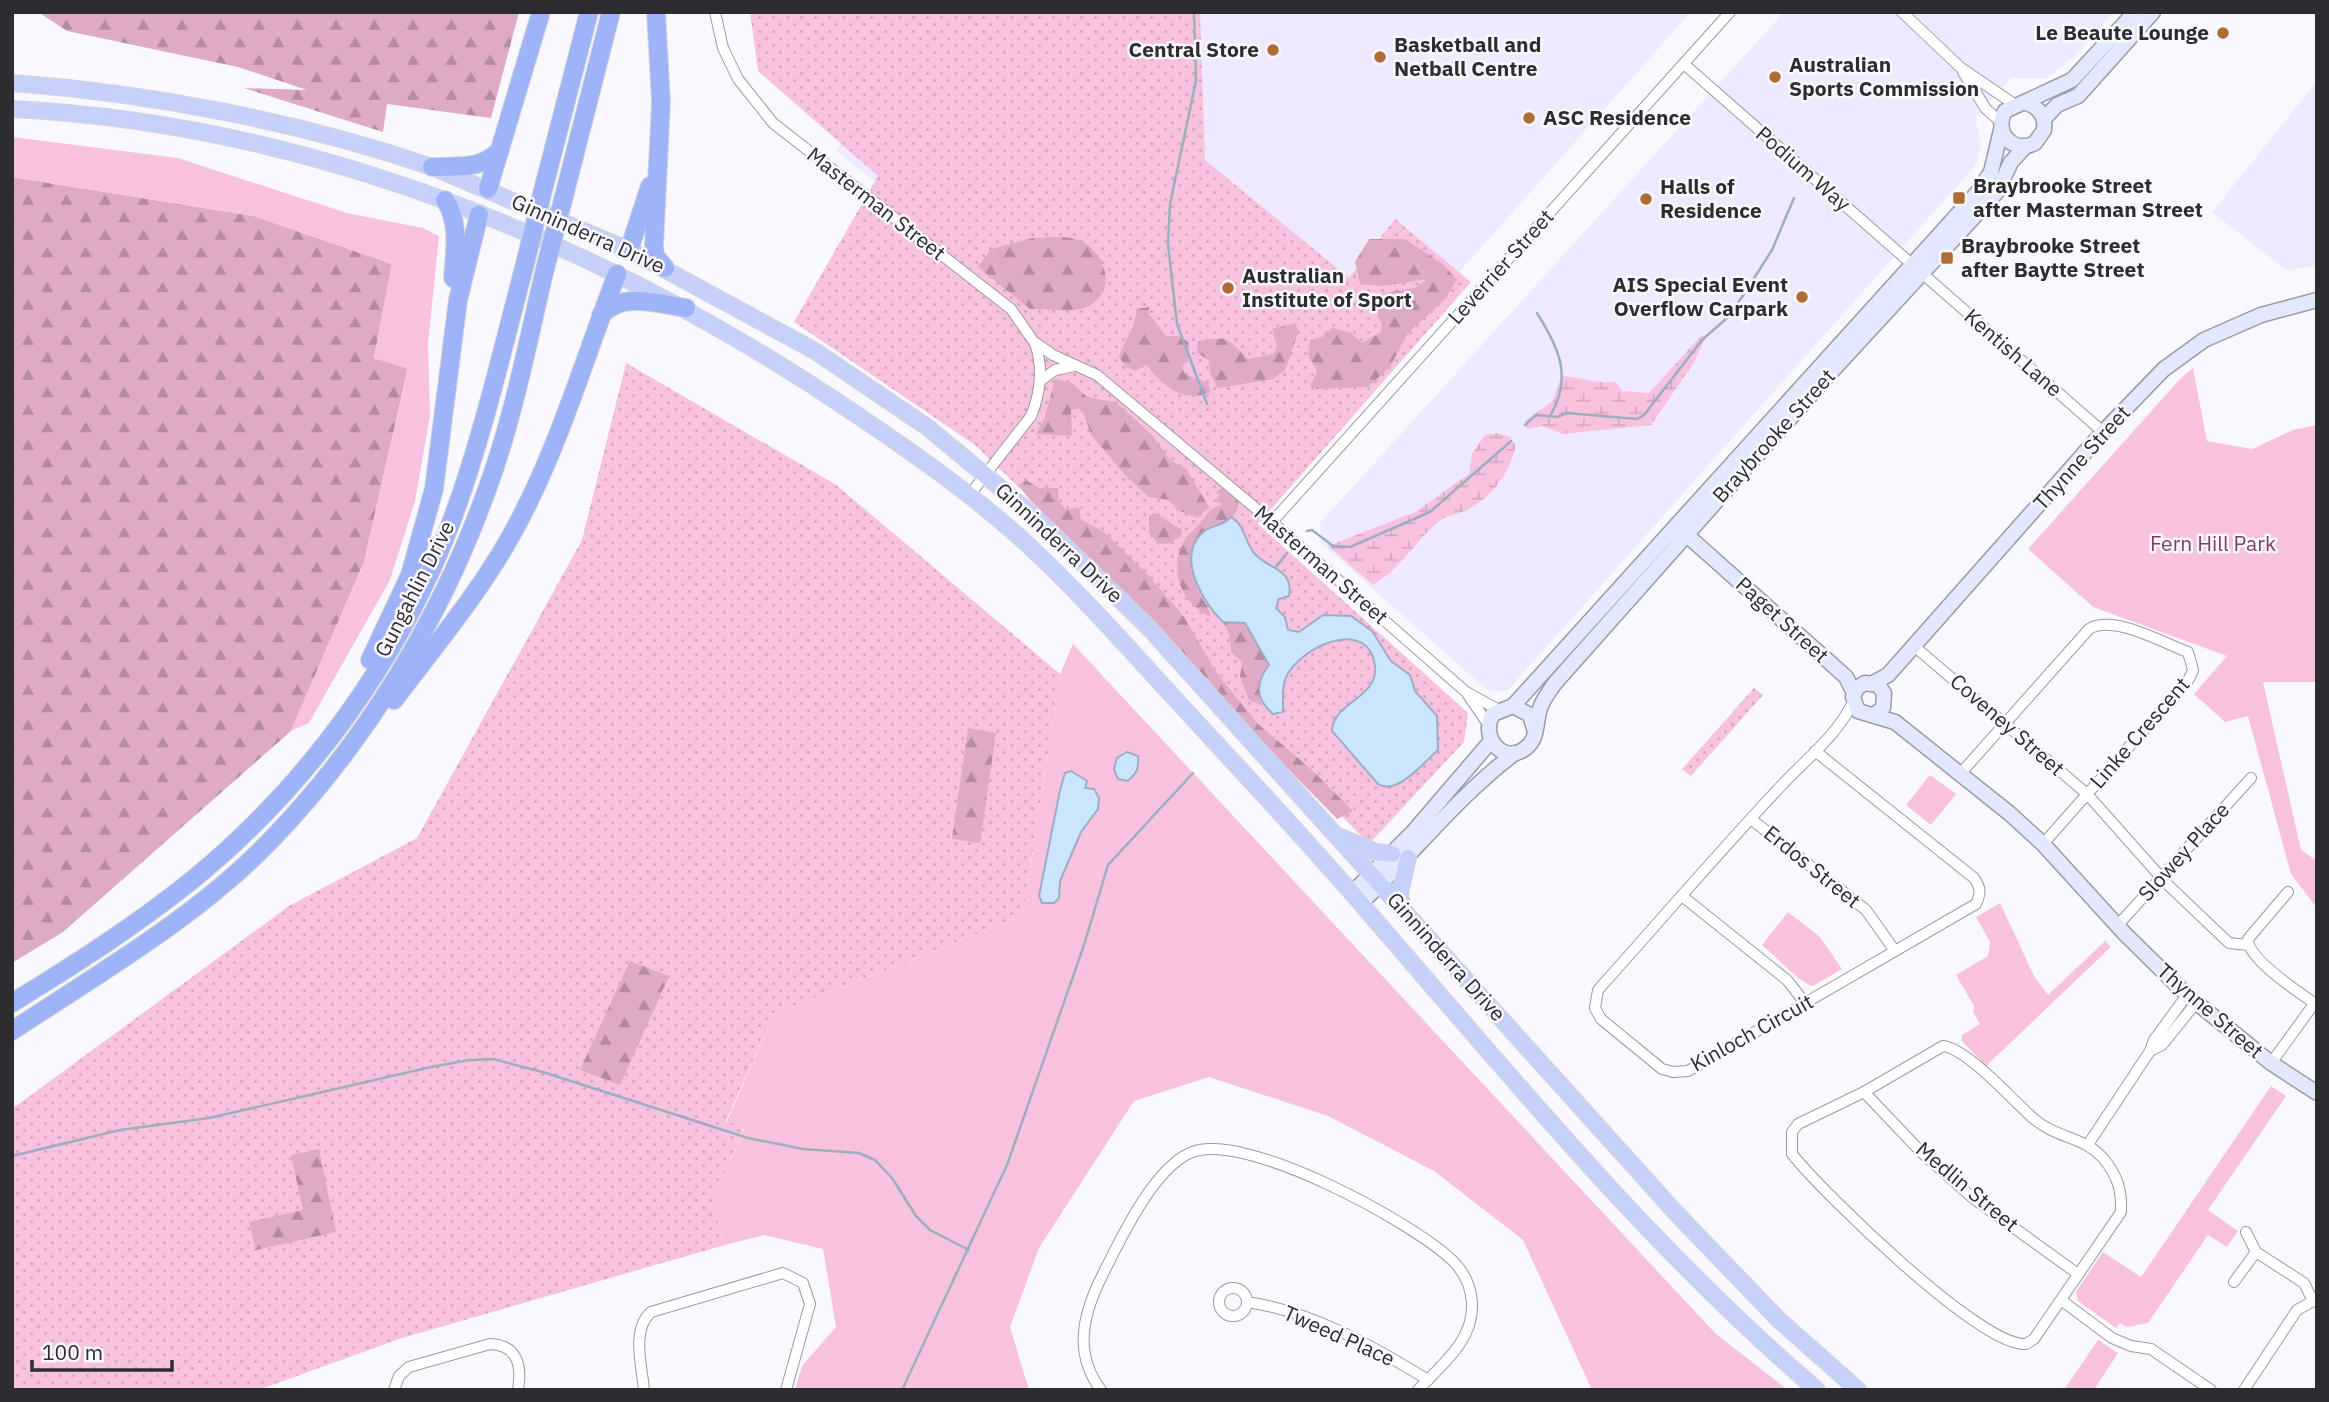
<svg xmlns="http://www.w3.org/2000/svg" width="2329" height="1402" font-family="'IBM Plex Sans',sans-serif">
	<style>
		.built { fill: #eee9fe }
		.grass { fill: url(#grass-dots) }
		.forest { fill: url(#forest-firs) }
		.wetland { fill: url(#wetland-marsh) }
		.park { fill: #f8c2df }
		.water { fill: #cbe5fd; stroke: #9caec0; stroke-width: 2 }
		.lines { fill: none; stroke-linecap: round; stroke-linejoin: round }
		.stream { stroke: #9caec0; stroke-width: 2.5 }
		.street-casing { stroke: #9d9aa7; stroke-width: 12 }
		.secondary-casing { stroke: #9d9aa7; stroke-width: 17 }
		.primary-casing { stroke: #d5d5d6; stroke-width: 18 }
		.highway-casing { stroke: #d5d5d6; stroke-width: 20 }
		.street { stroke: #fff; stroke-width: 10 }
		.secondary { stroke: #e2e8fd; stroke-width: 14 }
		.primary { stroke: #c5d1fb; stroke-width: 16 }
		.highway { stroke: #9eb3f8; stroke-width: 18 }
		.highway-bridge-casing { stroke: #d5d5d6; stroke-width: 20; stroke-linecap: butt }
		.highway-bridge { stroke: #9eb3f8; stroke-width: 18 }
		.poi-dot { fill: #ad6d35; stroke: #f9f8fe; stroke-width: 2.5 }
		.labels { text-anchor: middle; stroke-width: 5; stroke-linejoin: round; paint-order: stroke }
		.poi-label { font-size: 21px; font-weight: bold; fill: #2d2c31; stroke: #f9f8fe; text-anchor: start }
		.street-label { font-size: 21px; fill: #2d2c31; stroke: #f9f8fe }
		.park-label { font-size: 21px; fill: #7e3d64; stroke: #f9f8fe }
	</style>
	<defs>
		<pattern id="grass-dots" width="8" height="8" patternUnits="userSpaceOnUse" patternTransform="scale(1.75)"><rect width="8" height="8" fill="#f8c2df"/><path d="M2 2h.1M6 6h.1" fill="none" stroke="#d5a7c0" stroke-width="1.8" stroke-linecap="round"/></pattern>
		<pattern id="forest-firs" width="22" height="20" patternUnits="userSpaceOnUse" patternTransform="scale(1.75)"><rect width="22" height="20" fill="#deaac6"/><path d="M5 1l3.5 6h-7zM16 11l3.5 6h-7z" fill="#b48ba1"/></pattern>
		<pattern id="wetland-marsh" width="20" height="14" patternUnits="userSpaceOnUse" patternTransform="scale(1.75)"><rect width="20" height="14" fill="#f8c2df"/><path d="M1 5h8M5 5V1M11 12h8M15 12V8" fill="none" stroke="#d5a7c0"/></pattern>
	</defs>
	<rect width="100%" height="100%" fill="#f9f8fe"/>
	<g class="built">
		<polygon points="893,12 1691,12 1273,481 1185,424 837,152"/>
		<polygon points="1784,12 2114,12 2074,57 2045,79 2011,78 1975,118 1981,143 1975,166 1508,690 1488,691 1321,543 1320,523"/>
		<polygon points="2317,81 2317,265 2287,271 2212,212"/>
	</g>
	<g class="grass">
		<polygon points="750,12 1200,12 1205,160 1349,278 1395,219 1471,282 1258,524 1468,713 1464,742 1369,844 1087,553 975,445 794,322 878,176 758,71"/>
		<polygon points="626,363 835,484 1060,674 1023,916 774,1014 726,1121 744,1128 712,1201 725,1245 402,1338 258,1390 12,1390 12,1109 289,906 417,838 582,540"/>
		<polygon points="1754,688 1763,695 1691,776 1682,769"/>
	</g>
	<g class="forest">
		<polygon points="38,12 519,12 491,118 387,104 383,132 244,88 307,90 238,67 67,31"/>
		<polygon points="12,177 254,216 392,264 374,358 408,368 364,562 291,731 63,932 12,963"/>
		<path d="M1033,238C1045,238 1059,236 1071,238C1102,243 1121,288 1089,306C1076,313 1046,309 1030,309L978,267L991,249Z"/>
		<polygon points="1369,239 1405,239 1444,265 1457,280 1444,300 1408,333 1390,367 1368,387 1316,389 1310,387 1317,371 1308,355 1310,340 1322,337 1333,328 1351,333 1362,343 1381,332 1382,325 1376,312 1380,294 1415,288 1427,279 1383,286 1360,284 1355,262"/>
		<path d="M1149,307V314L1166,336H1178L1189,342V357L1182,367L1185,374L1208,383L1211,392C1185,404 1162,386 1147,365L1135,371L1126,367L1119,357C1123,342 1138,324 1136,309Z"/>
		<path d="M1296,323L1298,333L1285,370L1273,379L1218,388L1210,373L1209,360L1197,353L1198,341C1231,336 1226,338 1248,359L1273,354L1277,347L1272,329Z"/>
		<polygon points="1055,379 1072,383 1087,397 1115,402 1152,435 1170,460 1186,469 1209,507 1198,518 1177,510 1169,500 1149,497 1128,478 1092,436 1081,408 1071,410 1072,436 1036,434 1045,417"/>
		<polygon points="1026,480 1039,488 1058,488 1058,500 1066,510 1079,507 1081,519 1105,533 1148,575 1184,617 1216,672 1258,724 1312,770 1353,811 1337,819 1250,730 1159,628 1029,499 1019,485"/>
		<path d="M1222,488L1239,502C1236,524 1216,523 1201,534C1195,553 1190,570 1198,590C1202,600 1209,606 1211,617C1183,605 1169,573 1182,545C1186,536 1193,531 1199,524C1210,511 1207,510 1223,504L1215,502L1220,494L1215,493Z"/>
		<polygon points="1155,513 1182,530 1181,536 1167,544 1158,543 1149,533 1149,516"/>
		<path d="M1223,622L1245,623C1269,661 1272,656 1260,700L1263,706L1249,700L1240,677L1242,662L1231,652L1230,636Z"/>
		<polygon points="968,728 996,733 980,843 952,839"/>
		<polygon points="630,961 669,976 620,1085 580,1070"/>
		<polygon points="319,1149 336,1232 256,1250 249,1222 303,1210 291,1155"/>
	</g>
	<g class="wetland">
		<path d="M1702,335L1706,337L1693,364L1651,425L1562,434L1543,426L1528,429L1525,425L1526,420L1553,401L1561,376C1582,377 1594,384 1615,382L1623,391L1649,393Z"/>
		<path d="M1498,433L1510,437L1516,446C1510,472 1493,496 1469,509C1459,514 1447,515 1439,521C1415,541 1400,570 1373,585L1328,546L1415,512L1469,474L1472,454L1485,435Z"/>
	</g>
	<g class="park">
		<polygon points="12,137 178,158 347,213 423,228 439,236 428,344 430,416 415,501 390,580 309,723 291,731 364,562 408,369 374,358 392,264 254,216 12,177"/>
		<polygon points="2193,368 2207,441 2252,449 2293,430 2317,425 2317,682 2263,682 2301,850 2317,861 2317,908 2291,874 2248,716 2225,722 2194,694 2227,656 2093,607 2028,549 2180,379"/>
		<polygon points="1073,644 1716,1334 1788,1390 1592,1390 1523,1240 1434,1171 1328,1116 1209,1077 1134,1101 1039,1248 1010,1327 1029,1390 795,1390 802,1366 836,1327 823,1249 764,1235 725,1245 712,1201 744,1129 727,1121 774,1014 1023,916 1060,674"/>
		<polygon points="1930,775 1956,794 1931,825 1906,805"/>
		<polygon points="2000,903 2034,976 2048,995 2105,941 2111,947 1986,1066 1961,1040 1962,1035 1980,1024 1973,1012 1974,1006 1956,975 1988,956 1990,942 1976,917"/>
		<path d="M1788,912L1820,937L1842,969L1813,986C1798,982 1776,956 1762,945Z"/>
		<polygon points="2271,1086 2286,1096 2208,1210 2238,1231 2227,1247 2208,1235 2148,1323 2127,1327 2120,1323 2116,1328 2078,1301 2076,1292 2103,1252 2141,1277"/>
		<polygon points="2098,1340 2118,1353 2094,1390 2064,1390"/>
	</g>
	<g class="water">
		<path d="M1231,517C1244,524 1245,542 1254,553C1267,569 1294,568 1289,596L1279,599L1276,608L1285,617L1288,630L1299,632L1323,615L1351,616L1372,631L1391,661L1410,675L1415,691L1437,716L1438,750C1423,763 1397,796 1378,784L1332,731C1333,702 1379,698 1375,666C1368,614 1295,649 1285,680C1282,689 1283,703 1283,712L1273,714C1256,700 1255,683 1269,665L1245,623L1223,622C1203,603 1176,557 1202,533C1212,524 1222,527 1231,517Z"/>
		<path d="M1127,752L1138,756C1139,768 1137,774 1127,781L1118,779L1114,769L1117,758Z"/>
		<polygon points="1071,771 1087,781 1085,788 1094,789 1099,798 1098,809 1081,832 1060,881 1059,898 1054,903 1042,903 1039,896 1060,790 1065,773"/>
	</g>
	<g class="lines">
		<g class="stream">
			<polyline points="1194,12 1196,81 1170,204 1168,244 1177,324 1207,404"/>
			<path d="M1537,313C1559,348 1573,377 1550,416"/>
			<polyline points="1525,425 1536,415 1557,417 1567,413 1637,419 1644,415 1702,340 1727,318 1744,294 1772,250 1794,198"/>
			<polyline points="1307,531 1312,530 1333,546 1350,547 1430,512 1511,441"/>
			<polyline points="1276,567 1287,553"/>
			<polyline points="12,1156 120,1130 209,1118 431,1067 469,1060 493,1059 546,1073 748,1138 803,1149 859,1153 875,1160 892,1178 916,1216 930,1230 969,1250"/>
			<polyline points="902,1390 1007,1165 1084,945 1108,865 1193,773"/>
		</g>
		<defs>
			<g id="street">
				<polyline points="715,12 723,48 738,79 773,123 1011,309 1034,342 1053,355 1097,375 1272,522 1466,692 1499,710"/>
				<polyline points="1902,12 1961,68 2014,104"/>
				<polyline points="1684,64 2103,432"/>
				<polyline points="1963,72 1986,109 2001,122"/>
				<polyline points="1040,381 1055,370 1074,366"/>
				<path d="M968,497L1031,416C1041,392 1043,367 1035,343"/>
				<polyline points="1272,522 1730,12"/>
				<polyline points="1914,646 2087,794 2167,884 2229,943 2248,945"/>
				<polyline points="1468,695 1488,724"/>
				<path d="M1815,751L1974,878C1981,888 1981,893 1976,904L1688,1071L1673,1072L1662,1069L1601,1019L1595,1008L1598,990C1659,922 1718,853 1780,787C1805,760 1837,736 1853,702"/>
				<path d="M1961,773L2089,629C2113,614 2163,643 2188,652L2193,670L2189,679L2043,844"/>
				<polyline points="1751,819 1866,910 1895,951"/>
				<path d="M2288,892L2248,939C2247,959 2300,993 2317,1005"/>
				<polyline points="1682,896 1787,980 1805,1003"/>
				<polyline points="2118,925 2251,778"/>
				<path d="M1943,1046C1968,1049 2013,1101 2034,1119C2058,1139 2083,1136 2103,1158C2117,1175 2122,1189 2121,1212L2034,1339L2026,1344C1982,1348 1822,1192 1792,1154V1132L1798,1124L1864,1092Z"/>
				<polyline points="2150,1051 2162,1045 2196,1003"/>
				<polyline points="2271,1063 2314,1004"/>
				<polyline points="1864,1092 1922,1153 1974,1199 2078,1274"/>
				<polyline points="2089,1143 2150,1051 2154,1040 2187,995"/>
				<polyline points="2246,1232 2256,1252 2304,1283 2312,1299"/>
				<polyline points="2234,1282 2256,1252"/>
				<circle cx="1233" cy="1302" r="14"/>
				<polyline points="2061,1300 2112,1338 2131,1346 2151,1349 2211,1390"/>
				<path d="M1247,1302C1311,1311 1373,1346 1428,1380"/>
				<path d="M394,1390L399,1376L409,1367L490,1344C518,1345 522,1366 518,1390"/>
				<path d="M644,1390C642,1366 631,1330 651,1312L783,1273L803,1283L810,1304L786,1390"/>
				<path d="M1101,1390C1073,1353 1083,1314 1102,1276C1120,1240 1153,1169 1190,1153C1242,1129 1413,1222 1453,1261C1464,1272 1471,1287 1472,1303C1474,1341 1441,1365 1418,1390"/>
				<polyline points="2244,1390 2297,1310 2317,1299"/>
			</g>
			<g id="secondary">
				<path d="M2026,103C2039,107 2046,116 2044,130L2035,143C2013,154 1993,133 2005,111L2072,80L2135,12"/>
				<polyline points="2044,119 2057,105 2078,96 2153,12"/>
				<polyline points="1680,529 1846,677 1854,693"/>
				<polyline points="1873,683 1888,675 2103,432 2164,369 2204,340 2261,315 2317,300"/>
				<polyline points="1513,706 1977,193 1991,172 2001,130"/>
				<polyline points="1874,715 1883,708 1884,693 1878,685 1865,683 1857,688 1853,697 1858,711 1895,722 2009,813 2043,844 2125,934 2187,995 2271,1063 2317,1093"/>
				<path d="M1535,732L1530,715L1513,706L1493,714C1479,737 1504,767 1527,747C1539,737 1535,720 1541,706C1544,698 1550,690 1555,683L1832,371L1997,192L2011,162L2025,147"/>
				<polyline points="1352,893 1413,832 1491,741"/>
				<path d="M1361,903C1413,854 1458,796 1515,753"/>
			</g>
			<g id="primary">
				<path d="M12,83C150,93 301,122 432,167L629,250L815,351L927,427L985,475L1036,518L1150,629L1676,1213L1778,1319L1858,1390"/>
				<path d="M12,109C318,124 613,248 863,419C919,457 977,498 1027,544C1080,593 1129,649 1178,702C1242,772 1308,841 1370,914C1512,1078 1652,1249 1817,1390"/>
				<polyline points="1341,837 1376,852 1392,854"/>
				<polyline points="1402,909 1400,892 1408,858"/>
			</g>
			<g id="highway">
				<polyline points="656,12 661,102 654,245 655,256 665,268"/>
				<path d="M432,167C457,166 482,170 500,150"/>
				<polyline points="488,189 541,12"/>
				<polyline points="542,194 589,12"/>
				<path d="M445,200C460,222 455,252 453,278"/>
				<polyline points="563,200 611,12"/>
				<polyline points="629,250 650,186"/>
				<path d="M601,315C623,291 658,304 686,308"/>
				<polyline points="370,660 410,575 434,489 458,300 479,215"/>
				<path d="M394,700C437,643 486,585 519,521C560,443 585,357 617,274"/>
				<path d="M12,1003C74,965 135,926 191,881C308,786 399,660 452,520C483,436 503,347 526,260"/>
				<path d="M12,1031C99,973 200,915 272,839C368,739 443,615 489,484C514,415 528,340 545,269"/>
			</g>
		</defs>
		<use href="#street" class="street-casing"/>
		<use href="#secondary" class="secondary-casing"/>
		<use href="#primary" class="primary-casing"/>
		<use href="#highway" class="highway-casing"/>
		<use href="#street" class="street"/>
		<use href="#secondary" class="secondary"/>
		<use href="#primary" class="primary"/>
		<use href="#highway" class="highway"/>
		<defs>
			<g id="highway-bridge">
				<polyline points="526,260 542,194"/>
				<polyline points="545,269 563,200"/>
			</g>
		</defs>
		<use href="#highway-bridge" class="highway-bridge-casing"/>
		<use href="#highway-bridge" class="highway-bridge"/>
	</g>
	<g class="poi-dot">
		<circle cx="2223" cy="33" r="7"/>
		<circle cx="1273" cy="50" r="7"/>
		<circle cx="1380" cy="57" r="7"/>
		<circle cx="1775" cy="77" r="7"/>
		<circle cx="1529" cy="118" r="7"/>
		<rect x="1952" y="191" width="14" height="14" rx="3.5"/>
		<circle cx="1646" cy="199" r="7"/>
		<rect x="1940" y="251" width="14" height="14" rx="3.5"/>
		<circle cx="1228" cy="288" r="7"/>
		<circle cx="1802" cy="297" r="7"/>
	</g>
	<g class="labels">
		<g class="poi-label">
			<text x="2209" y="40" text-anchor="end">Le Beaute Lounge</text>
			<text x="1394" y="52">Basketball and<tspan x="1394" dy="24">Netball Centre</tspan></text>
			<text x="1259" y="57" text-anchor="end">Central Store</text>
			<text x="1789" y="72">Australian<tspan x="1789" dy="24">Sports Commission</tspan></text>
			<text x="1543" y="125">ASC Residence</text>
			<text x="1973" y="193">Braybrooke Street<tspan x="1973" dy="24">after Masterman Street</tspan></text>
			<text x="1660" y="194">Halls of<tspan x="1660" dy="24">Residence</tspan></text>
			<text x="1961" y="253">Braybrooke Street<tspan x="1961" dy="24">after Baytte Street</tspan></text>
			<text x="1242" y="283">Australian<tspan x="1242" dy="24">Institute of Sport</tspan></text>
			<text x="1788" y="292" text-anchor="end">AIS Special Event<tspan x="1788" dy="24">Overflow Carpark</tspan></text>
		</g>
		<g class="street-label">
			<text transform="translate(1803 169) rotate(41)" y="7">Podium Way</text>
			<text transform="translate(876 204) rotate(38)" y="7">Masterman Street</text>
			<text transform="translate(588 234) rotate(24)" y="7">Ginninderra Drive</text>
			<text transform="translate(1501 267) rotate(-48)" y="7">Leverrier Street</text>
			<text transform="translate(2013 353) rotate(41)" y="7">Kentish Lane</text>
			<text transform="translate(1774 436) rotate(-48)" y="7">Braybrooke Street</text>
			<text transform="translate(2082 458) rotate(-48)" y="7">Thynne Street</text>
			<text transform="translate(1059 543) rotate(43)" y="7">Ginninderra Drive</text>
			<text transform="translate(1321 565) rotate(41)" y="7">Masterman Street</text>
			<text transform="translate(415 589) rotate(-63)" y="7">Gungahlin Drive</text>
			<text transform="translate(1782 620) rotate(42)" y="7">Paget Street</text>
			<text transform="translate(2007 725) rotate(41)" y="7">Coveney Street</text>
			<text transform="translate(2140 733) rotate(-49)" y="7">Linke Crescent</text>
			<text transform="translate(2184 852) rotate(-48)" y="7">Slowey Place</text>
			<text transform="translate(1812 867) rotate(39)" y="7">Erdos Street</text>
			<text transform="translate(1446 957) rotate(48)" y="7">Ginninderra Drive</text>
			<text transform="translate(2210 1011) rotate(41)" y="7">Thynne Street</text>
			<text transform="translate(1752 1033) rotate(-29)" y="7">Kinloch Circuit</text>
			<text transform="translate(1967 1187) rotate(40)" y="7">Medlin Street</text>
			<text transform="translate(1339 1336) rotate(24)" y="7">Tweed Place</text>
		</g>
		<g class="park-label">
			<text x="2213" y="551">Fern Hill Park</text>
		</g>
	</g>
	<rect width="2329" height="1402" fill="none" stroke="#2d2c31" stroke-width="28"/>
	<path d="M32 1360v10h140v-10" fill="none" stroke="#2d2c31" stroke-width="3.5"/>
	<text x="42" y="1360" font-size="21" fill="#2d2c31" stroke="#f9f8fe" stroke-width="5" paint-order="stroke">100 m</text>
</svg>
